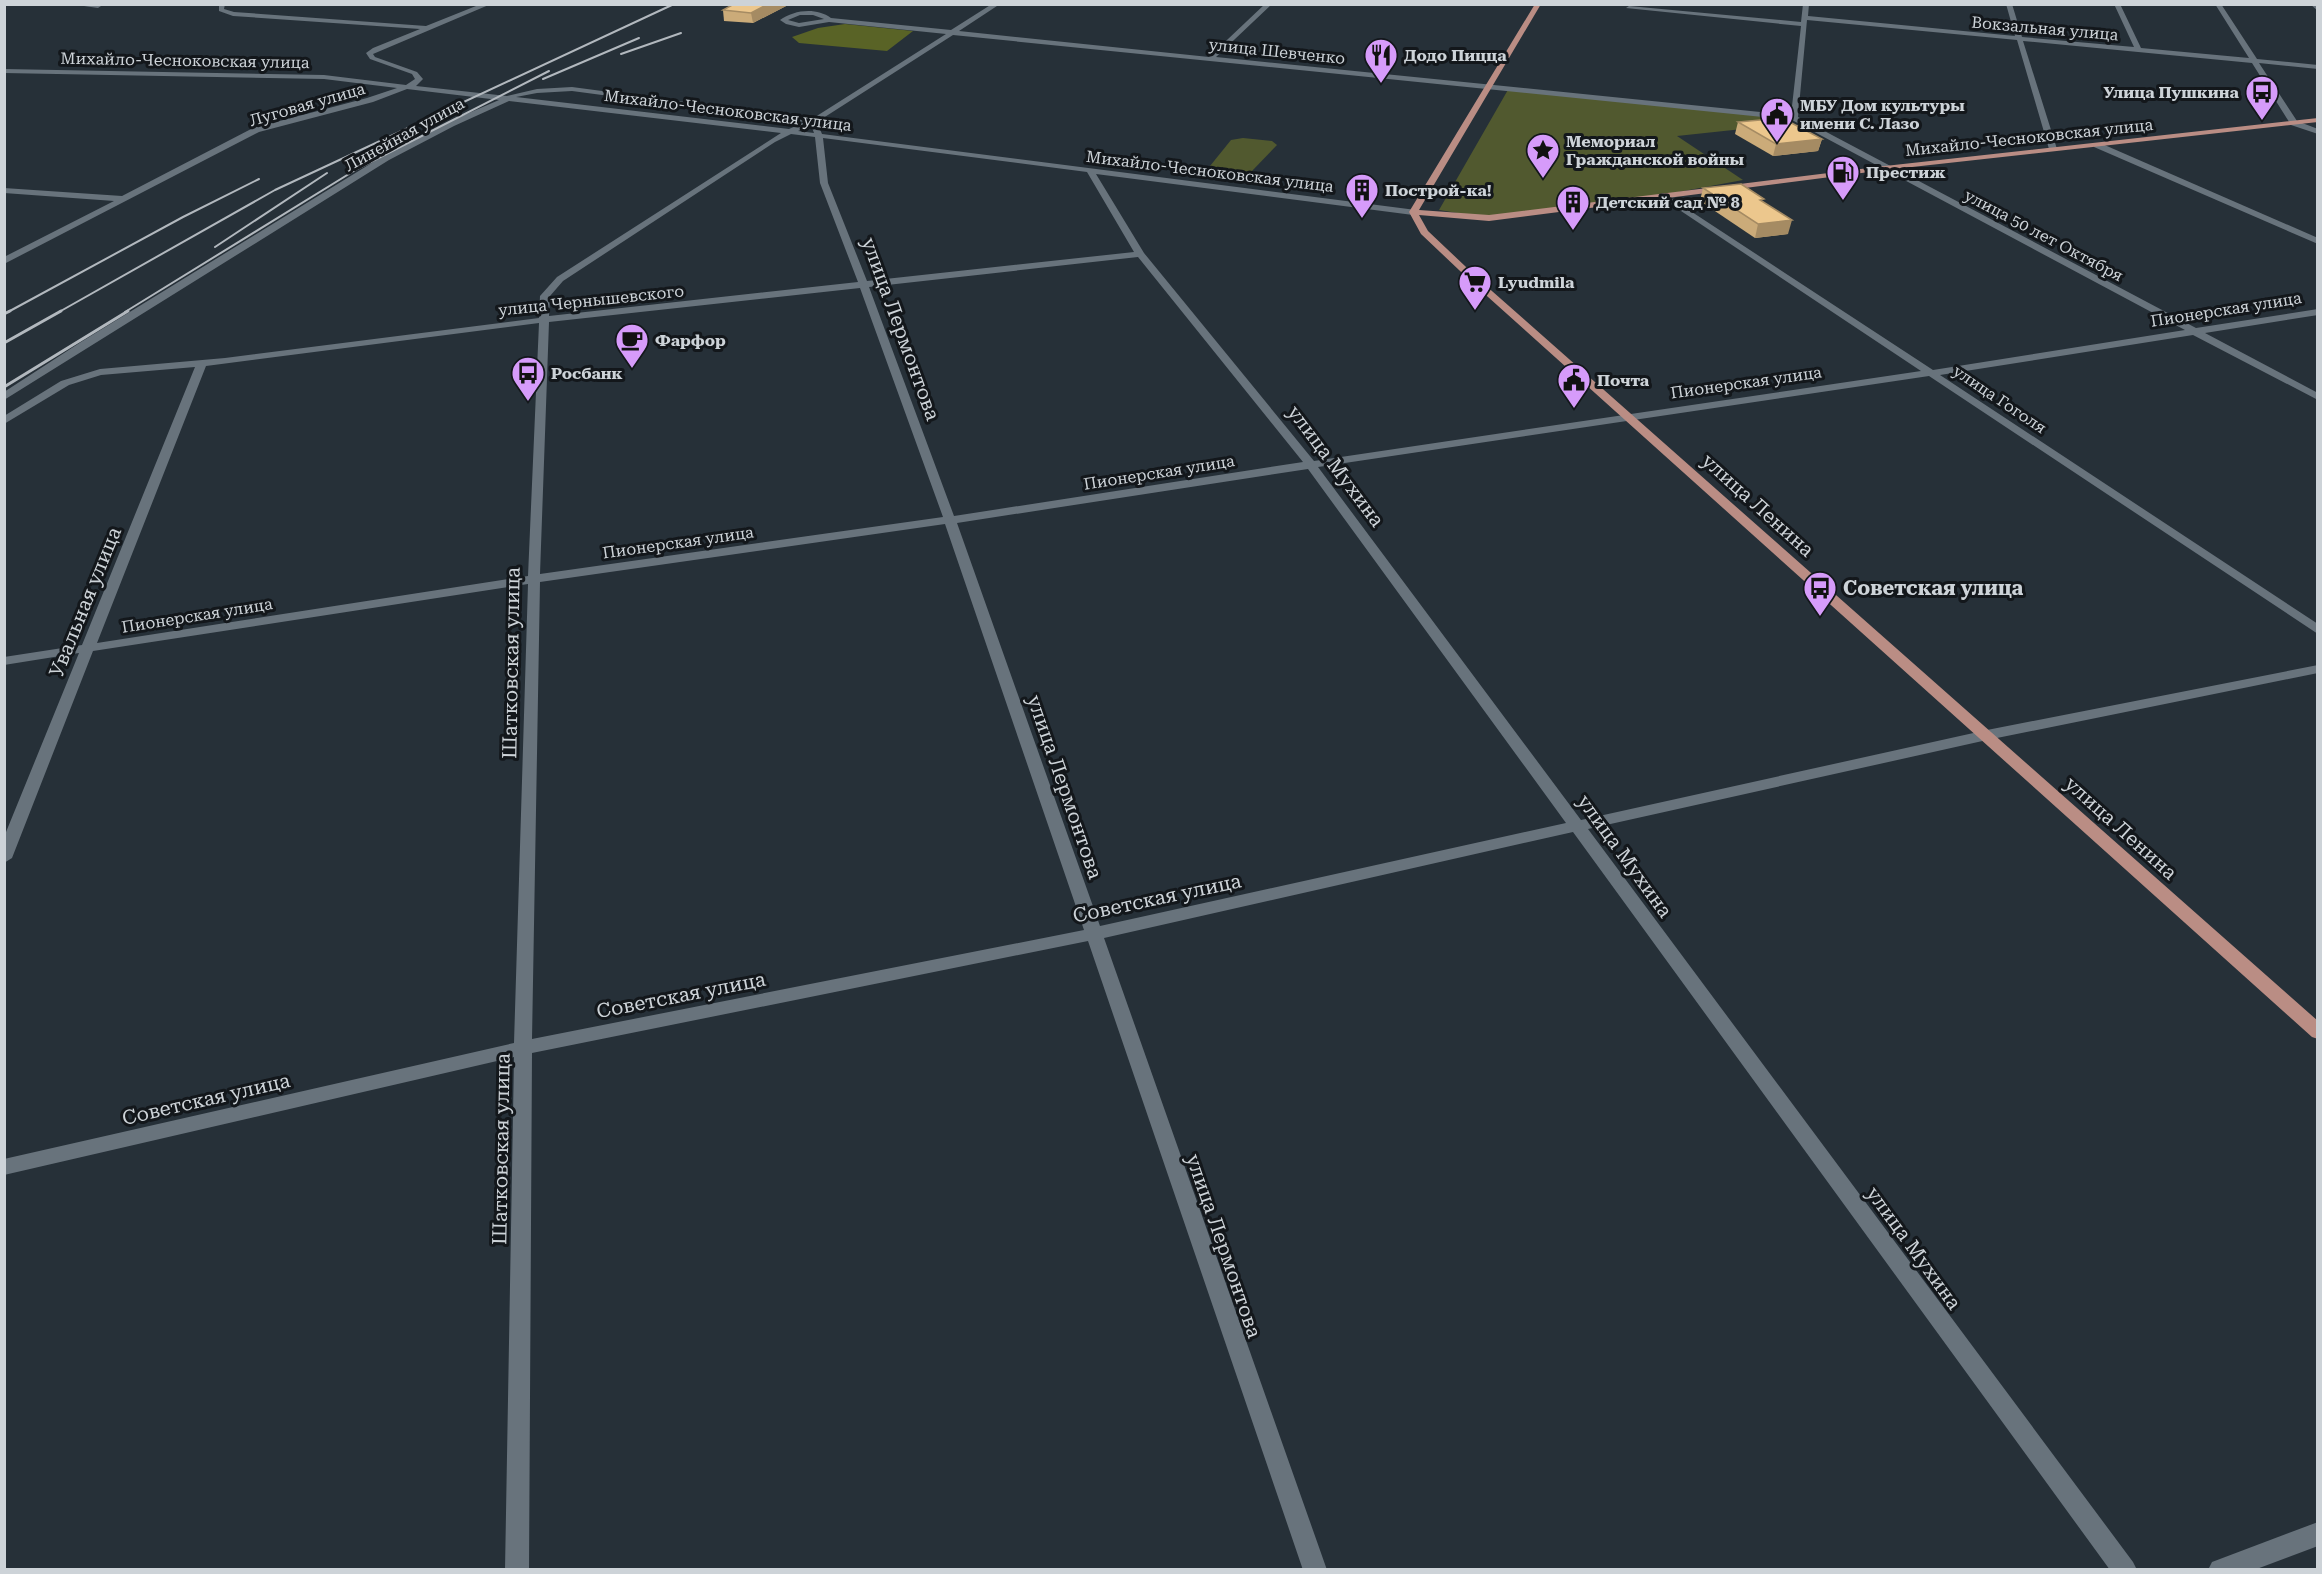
<svg xmlns="http://www.w3.org/2000/svg" width="2322" height="1574" font-family="'Roboto Serif',serif">
	<style>
		.green { fill: #51592f }
		.forest { fill: #596326 }
		.lines { fill: none; stroke-linecap: round; stroke-linejoin: round }
		.minor { fill: #68737c; fill-rule: evenodd }
		.major { fill: #ba8d84; fill-rule: evenodd }
		.rail-far1 { stroke: #b2b8be; stroke-width: 2 }
		.rail { stroke: #b2b8be; stroke-width: 3 }
		.wall { fill: #cbab79 }
		.shaded-wall { fill: #a58b63 }
		.building { fill: #ecc78d; stroke: #a58b63; stroke-width: 1.5 }
		.labels { text-anchor: middle; stroke-width: 6; stroke-linejoin: round; paint-order: stroke }
		.far-street-label { font-size: 16px; fill: #cdd3d8; stroke: #13171b }
		.far-poi-label { font-size: 16px; font-weight: bold; fill: #cdd3d8; stroke: #13171b; text-anchor: start }
		.street-label { font-size: 20px; fill: #cdd3d8; stroke: #13171b }
		.poi-label { font-size: 20px; font-weight: bold; fill: #cdd3d8; stroke: #13171b; text-anchor: start }
	</style>
	<rect width="100%" height="100%" fill="#263038"/>
	<g class="green">
		<polygon points="1509,88 1769,117 1780,125 1677,136 1743,180 1646,198 1489,218 1439,210"/>
		<polygon points="1243,138 1272,141 1277,145 1251,172 1210,166 1231,140"/>
	</g>
	<polygon class="forest" points="845,24 913,31 887,51 799,43 792,37 818,28"/>
	<g class="lines">
		<g class="minor">
			<polygon points="70,4 99,4 101,6 98,8"/>
			<path d="M219,4H225L224,9L234,12L426,26L481,4H491L373,54L375,57L417,72L423,79L416,86L507,96L537,89L572,87L812,119L946,34L829,22L799,27L786,24L780,20C794,10 816,7 831,18L951,30L992,4H1000L959,31L1209,57L1265,4H1272L1216,57L1791,115L1801,26L1626,8L1629,6L1801,22L1803,4H1809L1808,16L2015,36L2006,4H2012L2022,37L2134,47L2114,4H2120L2141,48L2249,58L2215,4H2221L2257,59L2318,65V69L2259,63L2297,121L2318,129V134L2291,125L2252,63L2023,41L2057,149L2053,151L2049,149L2017,40L1807,20L1798,117L2196,328L2318,309V315L2205,333L2318,393V400L2193,335L1940,375L2318,624V634L1929,376L1318,467L1581,820L1987,730L2318,665V673L1987,740L1588,829L2133,1562L2137,1570H2110L1573,832L1104,938L1327,1570H1303L1088,941L532,1053L529,1570H505L514,1057L4,1175V1159L514,1043L528,584L93,651L12,858L4,863V837L79,653L4,665V657L82,645L195,367L101,375L69,385L4,424V416L61,381L100,369L225,358L539,318L540,296L557,277L781,133L509,101L454,126L389,160L4,400V392L81,342L383,156L448,122L499,100L407,89L373,102L259,132L4,264V257L114,201L4,193V188L122,196L253,128L367,98L397,88L324,79L4,73V69L324,75L406,85L415,79L412,74L370,59L366,53L373,48L420,29L233,16L219,11ZM813,15L824,19L799,23L788,20L800,15ZM953,35L1792,120L2185,330L1933,370L1663,193L1659,195L1660,197L1921,371L1314,461L1144,253L1096,174L1413,215L1416,214V210L822,134L817,122ZM572,91L805,122L789,129L516,97L537,93ZM811,125L814,133L798,131ZM791,134L815,137L820,183L858,282L549,316L550,296L563,281L775,142ZM823,138L1087,172L1134,252L867,281L828,183ZM1138,257L1303,462L954,516L869,287ZM860,288L943,517L540,574L549,322ZM539,323L528,576L97,643L206,366ZM1308,469L1566,823L1100,926L957,523ZM945,524L1084,930L532,1039L540,582Z"/>
			<polygon points="2310,4 2317,4 2318,11"/>
			<polygon points="2094,143 2100,143 2318,238 2318,244 2094,147"/>
			<polygon points="2318,1522 2318,1546 2254,1570 2208,1570 2212,1562"/>
		</g>
		<polygon class="major" points="1535,4 1541,4 1419,210 1489,215 1885,166 2318,118 2318,122 1885,170 1489,221 1419,215 1428,231 1484,284 2318,1021 2318,1039 2312,1037 1478,288 1421,234 1409,212"/>
		<g class="rail-far1">
			<polyline points="621,54 681,33"/>
			<polyline points="543,79 639,38"/>
			<polyline points="215,247 327,173"/>
			<polyline points="8,312 183,217 259,179"/>
			<polyline points="59,312 275,190 674,4"/>
			<polyline points="125,312 357,169 549,71"/>
		</g>
		<g class="rail">
			<polyline points="4,314 10,311"/>
			<polyline points="4,343 61,311"/>
			<polyline points="4,387 128,311"/>
		</g>
	</g>
	<g class="wall">
		<polygon points="734,4 790,4 753,23 724,21 723,10"/>
		<polygon points="1738,122 1822,139 1818,151 1773,156 1735,134"/>
		<polygon points="1703,188 1764,202 1788,234 1755,238 1700,201"/>
	</g>
	<g class="shaded-wall">
		<polygon points="768,4 790,4 753,23 751,13"/>
		<polygon points="1822,139 1818,151 1773,156 1776,144"/>
		<polygon points="1792,220 1788,234 1755,238 1758,224"/>
	</g>
	<g class="building">
		<polygon points="734,4 768,4 751,13 723,10"/>
		<polygon points="1782,118 1822,139 1776,144 1738,122"/>
		<polygon points="1741,184 1764,199 1760,200 1792,220 1758,224 1703,188"/>
	</g>
	<defs>
		<symbol id="restaurant-pin" viewBox="-11 -11 22 30"><path d="M0 17L-7.5 6A9.5 9.5 0 1 1 7.5 6Z" fill="#d69bfa" stroke="#13171b"/><path d="M-5-6h1v4h1v-4h1v4h1v-4h1v5L-1.5 .5V6h-2V.5L-5-1ZM5-6V6H3V1.5H1.5Q1.5-4 5-6Z" fill="#111"/></symbol>
		<symbol id="bus-pin" viewBox="-11 -11 22 30"><path d="M0 17L-7.5 6A9.5 9.5 0 1 1 7.5 6Z" fill="#d69bfa" stroke="#13171b"/><path d="M-5-6H5V4H4V6H2V4H-2V6H-4V4H-5ZM-3.5-4V0h7V-4ZM-3.5 1.2v1.5H-2V1.2ZM2 1.2v1.5H3.5V1.2Z" fill="#111"/></symbol>
		<symbol id="civic-pin" viewBox="-11 -11 22 30"><path d="M0 17L-7.5 6A9.5 9.5 0 1 1 7.5 6Z" fill="#d69bfa" stroke="#13171b"/><path d="M-.6-6.5H3V-4.5H.6V-3L4-1V1h2V6H-6V1h2V-1L-.6-3ZM-1.2 2.5V6h2.4V2.5Z" fill="#111"/></symbol>
		<symbol id="sight-pin" viewBox="-11 -11 22 30"><path d="M0 17L-7.5 6A9.5 9.5 0 1 1 7.5 6Z" fill="#d69bfa" stroke="#13171b"/><path d="M0-6L1.8-2.2L6-1.7L2.9 1.2L3.7 5.4L0 3.3L-3.7 5.4L-2.9 1.2L-6-1.7L-1.8-2.2Z" fill="#111"/></symbol>
		<symbol id="fuel-pin" viewBox="-11 -11 22 30"><path d="M0 17L-7.5 6A9.5 9.5 0 1 1 7.5 6Z" fill="#d69bfa" stroke="#13171b"/><path d="M-5.5-6h7V0h2V4h1.3V-2.5L3-4.5l.8-.8L6-3V5H2.5V1h-1V6h-7ZM-4.2-4.7v3.2H.2V-4.7Z" fill="#111"/></symbol>
		<symbol id="building-pin" viewBox="-11 -11 22 30"><path d="M0 17L-7.5 6A9.5 9.5 0 1 1 7.5 6Z" fill="#d69bfa" stroke="#13171b"/><path d="M-4-6H4V6H1V3H-1V6H-4ZM-2.5-4.3h1.7v1.8h-1.7ZM.8-4.3h1.7v1.8H.8ZM-2.5-1h1.7V.8h-1.7ZM.8-1h1.7V.8H.8Z" fill="#111"/></symbol>
		<symbol id="supermarket-pin" viewBox="-11 -11 22 30"><path d="M0 17L-7.5 6A9.5 9.5 0 1 1 7.5 6Z" fill="#d69bfa" stroke="#13171b"/><path d="M-6-5.5h2.5l.6 2H6L4.5 2H-2.5L-4.4-4H-6ZM-1.5 3.2a1.3 1.3 0 1 0 .1 0ZM3 3.2a1.3 1.3 0 1 0 .1 0Z" fill="#111"/></symbol>
		<symbol id="cafe-pin" viewBox="-11 -11 22 30"><path d="M0 17L-7.5 6A9.5 9.5 0 1 1 7.5 6Z" fill="#d69bfa" stroke="#13171b"/><path d="M-5.5-4.5H6V0H3Q3 3.5 0 3.5H-2.5Q-5.5 3.5-5.5 0ZM3-3.2v2h1.7v-2ZM-6 4.5H4V6H-6Z" fill="#111"/></symbol>
	</defs>
	<g fill-rule="evenodd">
		<use href="#restaurant-pin" x="1362" y="36" width="38" height="52"/>
		<use href="#bus-pin" x="2243" y="73" width="38" height="52"/>
		<use href="#civic-pin" x="1758" y="95" width="38" height="52"/>
		<use href="#sight-pin" x="1524" y="131" width="38" height="52"/>
		<use href="#fuel-pin" x="1824" y="153" width="38" height="52"/>
		<use href="#building-pin" x="1343" y="171" width="38" height="52"/>
		<use href="#building-pin" x="1554" y="183" width="38" height="52"/>
		<use href="#supermarket-pin" x="1456" y="263" width="38" height="52"/>
		<use href="#cafe-pin" x="613" y="321" width="38" height="52"/>
		<use href="#bus-pin" x="509" y="354" width="38" height="52"/>
		<use href="#civic-pin" x="1555" y="361" width="38" height="52"/>
		<use href="#bus-pin" x="1801" y="569" width="38" height="52"/>
	</g>
	<g class="labels">
		<g class="far-street-label">
			<text transform="translate(2045 28) rotate(5)" y="6">Вокзальная улица</text>
			<text transform="translate(1277 51) rotate(6)" y="6">улица Шевченко</text>
			<text transform="translate(185 60) rotate(1)" y="6">Михайло-Чесноковская улица</text>
			<text transform="translate(307 104) rotate(-16)" y="6">Луговая улица</text>
			<text transform="translate(728 110) rotate(7)" y="6">Михайло-Чесноковская улица</text>
			<text transform="translate(404 134) rotate(-29)" y="6">Линейная улица</text>
			<text transform="translate(2029 137) rotate(-6)" y="6">Михайло-Чесноковская улица</text>
			<text transform="translate(1210 171) rotate(7)" y="6">Михайло-Чесноковская улица</text>
			<text transform="translate(2044 235) rotate(28)" y="6">улица 50 лет Октября</text>
			<text transform="translate(591 300) rotate(-6)" y="6">улица Чернышевского</text>
			<text transform="translate(2226 309) rotate(-9)" y="6">Пионерская улица</text>
			<text transform="translate(1746 382) rotate(-8)" y="6">Пионерская улица</text>
			<text transform="translate(2000 399) rotate(34)" y="6">улица Гоголя</text>
			<text transform="translate(1159 472) rotate(-9)" y="6">Пионерская улица</text>
			<text transform="translate(678 542) rotate(-8)" y="6">Пионерская улица</text>
			<text transform="translate(197 615) rotate(-9)" y="6">Пионерская улица</text>
		</g>
		<g class="far-poi-label">
			<text x="1404" y="61">Додо Пицца</text>
			<text x="2239" y="98" text-anchor="end">Улица Пушкина</text>
			<text x="1800" y="111">МБУ Дом культуры<tspan x="1800" dy="18">имени С. Лазо</tspan></text>
			<text x="1566" y="147">Мемориал<tspan x="1566" dy="18">Гражданской войны</tspan></text>
			<text x="1866" y="178">Престиж</text>
			<text x="1385" y="196">Построй-ка!</text>
			<text x="1596" y="208">Детский сад № 8</text>
			<text x="1498" y="288">Lyudmila</text>
			<text x="655" y="346">Фарфор</text>
			<text x="551" y="379">Росбанк</text>
			<text x="1597" y="386">Почта</text>
		</g>
		<g class="street-label">
			<text transform="translate(901 329) rotate(70)" y="7">улица Лермонтова</text>
			<text transform="translate(1336 466) rotate(53)" y="7">улица Мухина</text>
			<text transform="translate(1758 505) rotate(42)" y="7">улица Ленина</text>
			<text transform="translate(85 602) rotate(-68)" y="7">Увальная улица</text>
			<text transform="translate(511 663) rotate(-89)" y="7">Шатковская улица</text>
			<text transform="translate(1065 787) rotate(71)" y="7">улица Лермонтова</text>
			<text transform="translate(2121 828) rotate(42)" y="7">улица Ленина</text>
			<text transform="translate(1625 856) rotate(54)" y="7">улица Мухина</text>
			<text transform="translate(1157 898) rotate(-12)" y="7">Советская улица</text>
			<text transform="translate(681 995) rotate(-11)" y="7">Советская улица</text>
			<text transform="translate(206 1099) rotate(-13)" y="7">Советская улица</text>
			<text transform="translate(501 1149) rotate(-89)" y="7">Шатковская улица</text>
			<text transform="translate(1224 1246) rotate(71)" y="7">улица Лермонтова</text>
			<text transform="translate(1914 1248) rotate(54)" y="7">улица Мухина</text>
		</g>
		<g class="poi-label">
			<text x="1843" y="595">Советская улица</text>
		</g>
	</g>
	<rect width="2322" height="1574" fill="none" stroke="#cdd3d8" stroke-width="12"/>
</svg>
